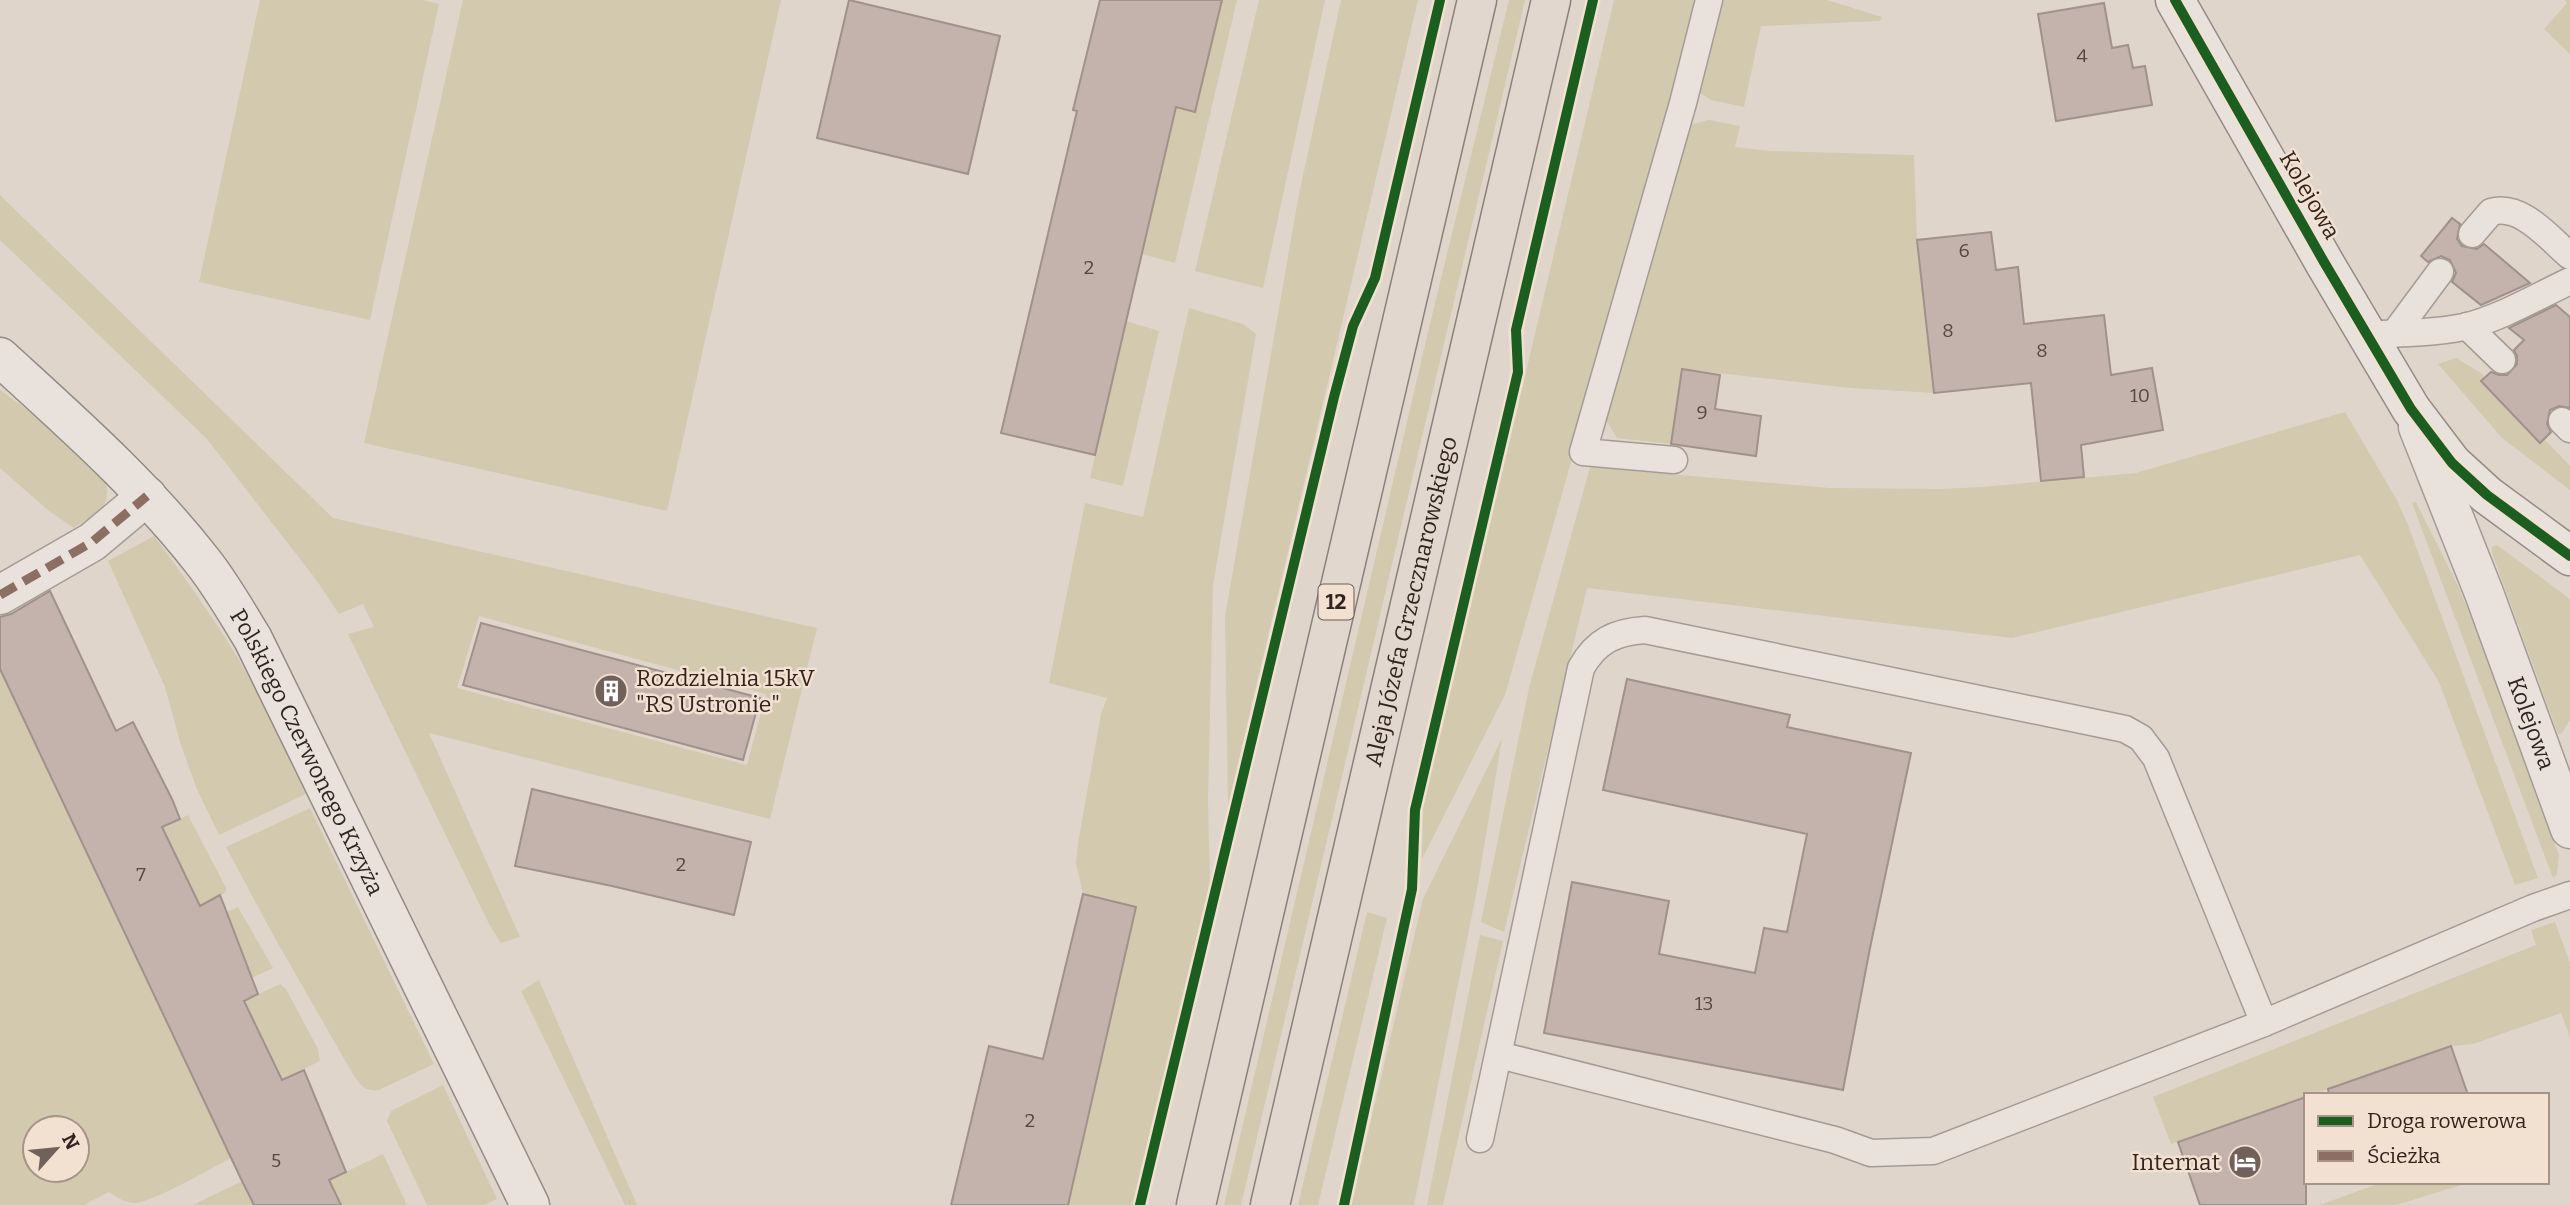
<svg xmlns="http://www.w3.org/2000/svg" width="2570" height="1205" font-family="Bitter,serif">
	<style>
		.green { fill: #d2c9ae; fill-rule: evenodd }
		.building { fill: #c3b3ac; stroke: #a0918b; stroke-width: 2 }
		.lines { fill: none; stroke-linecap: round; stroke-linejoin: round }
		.lane-casing { stroke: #a59b95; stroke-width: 29 }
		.street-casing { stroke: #a59b95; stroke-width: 41 }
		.secondary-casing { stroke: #958b84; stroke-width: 41 }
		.primary-casing { stroke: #8b817b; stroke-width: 41 }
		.lane { stroke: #e9e2dc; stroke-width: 26 }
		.street { stroke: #e9e2dc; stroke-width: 38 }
		.secondary { stroke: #e9e2dc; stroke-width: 38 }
		.primary { stroke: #e1d7ce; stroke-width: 38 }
		.quiet { stroke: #8d6e63; stroke-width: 9; stroke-dasharray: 18 9; stroke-linecap: butt }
		.cycleway-casing { stroke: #f2e0d1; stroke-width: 15 }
		.cycleway { stroke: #1b5e20; stroke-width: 10 }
		.labels { text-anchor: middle; stroke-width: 5; stroke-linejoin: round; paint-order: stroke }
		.number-label { font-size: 19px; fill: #574742 }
		.shield { fill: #f2e0d1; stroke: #6c5c54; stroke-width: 2 }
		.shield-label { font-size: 21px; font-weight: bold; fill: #33231e }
		.street-label { font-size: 23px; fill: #33231e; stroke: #f2e0d1 }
		.poi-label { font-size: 23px; fill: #33231e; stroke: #f2e0d1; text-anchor: start }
	</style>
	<rect width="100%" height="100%" fill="#e0d5cb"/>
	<g class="green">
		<polygon points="260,0 423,0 439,4 370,320 199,282"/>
		<polygon points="463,0 781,0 667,511 364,443"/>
		<polygon points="1222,0 1237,0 1175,263 1142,254 1176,107 1195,111"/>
		<polygon points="1259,0 1325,0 1263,288 1195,271"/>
		<polygon points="1341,0 1418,0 1228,806 1225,616 1299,194"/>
		<polygon points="1509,0 1525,0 1241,1205 1224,1205 1428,332"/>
		<polygon points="1614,0 1702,0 1505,695 1422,859 1423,807"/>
		<polygon points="1724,0 1827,0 1882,17 1880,21 1761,26 1744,107 1711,100 1697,91"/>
		<polygon points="2564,0 2570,0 2570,54 2544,29 2567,3"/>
		<polygon points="1709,120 1740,126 1735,147 1771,151 1914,155 1917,240 1934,393 1850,388 1682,369 1671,444 1617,438 1606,420 1684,130 1689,125"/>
		<path d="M0,195L333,518L817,628L770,819L429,733L520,937L501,943L489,924L348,634L374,627L363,604L339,614L317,581L207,439L0,240ZM479,616L766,694L747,765L457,688Z"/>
		<polygon points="1189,308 1243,324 1256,334 1213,585 1208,799 1210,885 1135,1205 1068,1205 1099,1073 1045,1060 1083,894 1076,863 1078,843 1101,714 1107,698 1049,683 1085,503 1143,517"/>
		<polygon points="1126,321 1159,331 1123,486 1090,478"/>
		<polygon points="2456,358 2481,373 2570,466 2570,490 2502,438 2438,364"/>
		<path d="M0,390L51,427L106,483C112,512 92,513 74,528L49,511L0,468Z"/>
		<polygon points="2345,412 2397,500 2408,525 2538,878 2515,885 2439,682 2360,555 2012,638 1587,588 1504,932 1481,922 1529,688 1590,467 1829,488 1940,489 1983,487 2136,473"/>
		<polygon points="2416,502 2458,586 2477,631 2559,855 2557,874 2553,878 2412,503"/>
		<path d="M154,536C184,576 213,617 239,660C264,703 284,749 306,794L219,835L196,787L180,742L165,687L108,561Z"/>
		<polygon points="2497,545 2570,599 2570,720 2562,733 2558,734 2492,553 2492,547"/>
		<path d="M0,669L231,1158C212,1168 153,1202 135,1203C125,1203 117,1197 109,1192L84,1205H0ZM35,1128H77V1170H35Z"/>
		<polygon points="1502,738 1476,895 1414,1205 1351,1205 1423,899"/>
		<path d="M310,808L434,1064L379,1090C366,1092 361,1086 354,1076L272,933L226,847Z"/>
		<polygon points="188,815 226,888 225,893 200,906 162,827"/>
		<polygon points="238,907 273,968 237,985 207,921"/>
		<polygon points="1367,912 1387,918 1318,1205 1298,1205"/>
		<polygon points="2555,922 2570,963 2570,1037 2561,1013 2473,1044 2451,1046 2171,1144 2153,1097 2536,945 2531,930"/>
		<polygon points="1480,935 1503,941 1443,1205 1427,1205"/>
		<polygon points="539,980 637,1205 625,1205 521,991"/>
		<polygon points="280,984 286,989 318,1049 320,1061 282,1080 244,1001"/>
		<polygon points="443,1085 497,1199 484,1205 427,1205 387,1121 391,1111"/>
		<polygon points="383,1154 407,1205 341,1205 329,1180"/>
		<polygon points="242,1181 254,1205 193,1205"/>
		<polygon points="2383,1182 2471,1182 2396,1205 2320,1205"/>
	</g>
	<g class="building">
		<polygon points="849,0 1000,36 968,174 817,138"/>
		<polygon points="1100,0 1222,0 1195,112 1176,107 1095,455 1001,433 1077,111 1073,110"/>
		<polygon points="2104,3 2112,48 2128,45 2133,68 2145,66 2152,105 2056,121 2038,14"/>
		<polygon points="2452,218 2460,224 2457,239 2462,246 2477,249 2484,244 2530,283 2481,305 2452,282 2456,273 2450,260 2441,256 2428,262 2421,256"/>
		<polygon points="1991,232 1996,270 2018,267 2024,324 2104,315 2111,375 2152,368 2163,430 2081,445 2084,477 2041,481 2031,383 1934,393 1917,240"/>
		<polygon points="2556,305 2570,317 2570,408 2559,406 2550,410 2547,424 2551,432 2540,443 2481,381 2491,372 2499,375 2507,375 2517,364 2517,356 2514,350 2524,340 2509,328"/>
		<polygon points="1682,369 1720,375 1715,409 1761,416 1756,456 1671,444"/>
		<polygon points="50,591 116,731 133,722 172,799 180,819 162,827 200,906 220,895 258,994 244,1001 282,1080 304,1070 346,1172 329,1180 341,1205 254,1205 242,1181 0,669 0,617 11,614"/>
		<polygon points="481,623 760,698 743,760 463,685"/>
		<polygon points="1627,679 1790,715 1787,727 1911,753 1870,948 1843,1090 1544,1033 1572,882 1669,901 1659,954 1755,973 1764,928 1787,932 1807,834 1603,790"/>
		<polygon points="532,789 751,842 734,915 612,886 515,866"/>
		<polygon points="1083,894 1136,907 1068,1205 951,1205 989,1046 1043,1059"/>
		<polygon points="2451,1046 2468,1095 2329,1095 2328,1089"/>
		<polygon points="2306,1097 2306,1205 2200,1205 2178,1142"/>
	</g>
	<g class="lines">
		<defs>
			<g id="lane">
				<path d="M2472,234L2491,212C2521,203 2549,238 2570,256"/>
				<polyline points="2467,326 2502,360"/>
				<path d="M2366,334C2398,334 2433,333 2464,327C2499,319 2538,296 2570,281"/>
				<polyline points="2394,334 2440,272"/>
				<polyline points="2562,421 2570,429"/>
				<polyline points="1674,460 1583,452 1683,103 1709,0"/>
				<polyline points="1499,1055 1835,1140 1871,1153 1933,1151 2264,1023 2533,908 2570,895"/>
				<path d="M1480,1139L1581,668C1596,641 1615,632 1645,630L2125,729L2141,738L2156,758L2264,1023"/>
			</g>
			<g id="street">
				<path id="s1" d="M2418,427L2484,593L2570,829"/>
				<polyline points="0,595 92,542 147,496"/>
			</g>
			<g id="secondary">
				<polyline points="2175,0 2324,262 2411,409 2452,463 2487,495 2570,556"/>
				<path id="s2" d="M0,357C71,422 144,486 203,562C222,586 237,613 253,639L530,1205"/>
			</g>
			<g id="primary">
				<polyline points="1196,1205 1477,0"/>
				<path id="s3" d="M1270,1205L1551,0"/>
			</g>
		</defs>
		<use href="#lane" class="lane-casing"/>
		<use href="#street" class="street-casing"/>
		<use href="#secondary" class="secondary-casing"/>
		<use href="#primary" class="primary-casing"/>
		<use href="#lane" class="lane"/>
		<use href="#street" class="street"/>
		<use href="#secondary" class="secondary"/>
		<use href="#primary" class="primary"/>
		<polyline class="quiet" points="0,595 92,542 147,496"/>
		<defs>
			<g id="cycleway">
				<polyline points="2175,0 2324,262 2411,409 2452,463 2487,495 2570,556"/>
				<polyline points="1140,1205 1334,397 1353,326 1375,278 1440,0"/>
				<polyline points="1344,1205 1412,889 1415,810 1518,372 1516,330 1593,0"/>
			</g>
		</defs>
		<use href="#cycleway" class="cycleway-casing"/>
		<use href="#cycleway" class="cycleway"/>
	</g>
	<defs>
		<symbol id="building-disc" viewBox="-11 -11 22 22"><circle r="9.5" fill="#70615b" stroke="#f2e0d1"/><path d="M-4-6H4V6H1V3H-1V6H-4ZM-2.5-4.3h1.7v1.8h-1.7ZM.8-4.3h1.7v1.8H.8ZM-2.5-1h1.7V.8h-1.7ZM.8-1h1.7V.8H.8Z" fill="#fff"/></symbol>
		<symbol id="hotel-disc" viewBox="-11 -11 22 22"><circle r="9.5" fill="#70615b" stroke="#f2e0d1"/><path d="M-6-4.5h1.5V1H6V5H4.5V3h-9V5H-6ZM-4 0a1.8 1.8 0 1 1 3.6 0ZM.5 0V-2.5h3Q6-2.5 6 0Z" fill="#fff"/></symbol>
	</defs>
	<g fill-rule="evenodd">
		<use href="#building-disc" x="592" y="672" width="38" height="38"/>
		<use href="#hotel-disc" x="2226" y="1143" width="38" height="38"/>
	</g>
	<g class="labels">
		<g class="number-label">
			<text x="2082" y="62">4</text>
			<text x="1964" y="257">6</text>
			<text x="1089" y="274">2</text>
			<text x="1948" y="337">8</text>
			<text x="2042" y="357">8</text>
			<text x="2140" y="402">10</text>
			<text x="1702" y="419">9</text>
			<text x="681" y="871">2</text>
			<text x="141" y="881">7</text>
			<text x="1704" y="1010">13</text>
			<text x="1030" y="1127">2</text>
			<text x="276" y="1167">5</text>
		</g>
		<rect class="shield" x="1318.5" y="584.5" width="35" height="35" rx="5"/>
		<g class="shield-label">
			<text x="1336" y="609">12</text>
		</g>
		<g class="street-label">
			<text transform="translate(2310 195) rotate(60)" y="8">Kolejowa</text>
			<text dy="8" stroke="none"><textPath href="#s3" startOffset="620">Aleja Józefa Grzecznarowskiego</textPath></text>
			<text dy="8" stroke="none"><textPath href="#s1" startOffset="317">Kolejowa</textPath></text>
			<text dy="8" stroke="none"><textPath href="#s2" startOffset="506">Polskiego Czerwonego Krzyża</textPath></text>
		</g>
		<g class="poi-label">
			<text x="636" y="686">Rozdzielnia 15kV<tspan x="636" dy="26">"RS Ustronie"</tspan></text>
			<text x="2220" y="1170" text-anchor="end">Internat</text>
		</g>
	</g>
	<rect x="2304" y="1093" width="245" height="91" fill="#f2e0d1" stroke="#a69489" stroke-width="2"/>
	<rect x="2318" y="1116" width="35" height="10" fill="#1b5e20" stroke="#a69489" stroke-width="2"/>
	<text x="2367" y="1128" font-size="21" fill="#33231e">Droga rowerowa</text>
	<rect x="2318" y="1151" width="35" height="10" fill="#8d6e63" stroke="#a69489" stroke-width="2"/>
	<text x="2367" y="1163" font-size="21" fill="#33231e">Ścieżka</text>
	<g transform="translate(56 1149) rotate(63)"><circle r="33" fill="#f2e0d1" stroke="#a69489" stroke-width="2"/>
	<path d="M0-5L12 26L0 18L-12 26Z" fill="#70615b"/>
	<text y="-10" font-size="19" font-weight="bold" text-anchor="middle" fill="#33231e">N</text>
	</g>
</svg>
